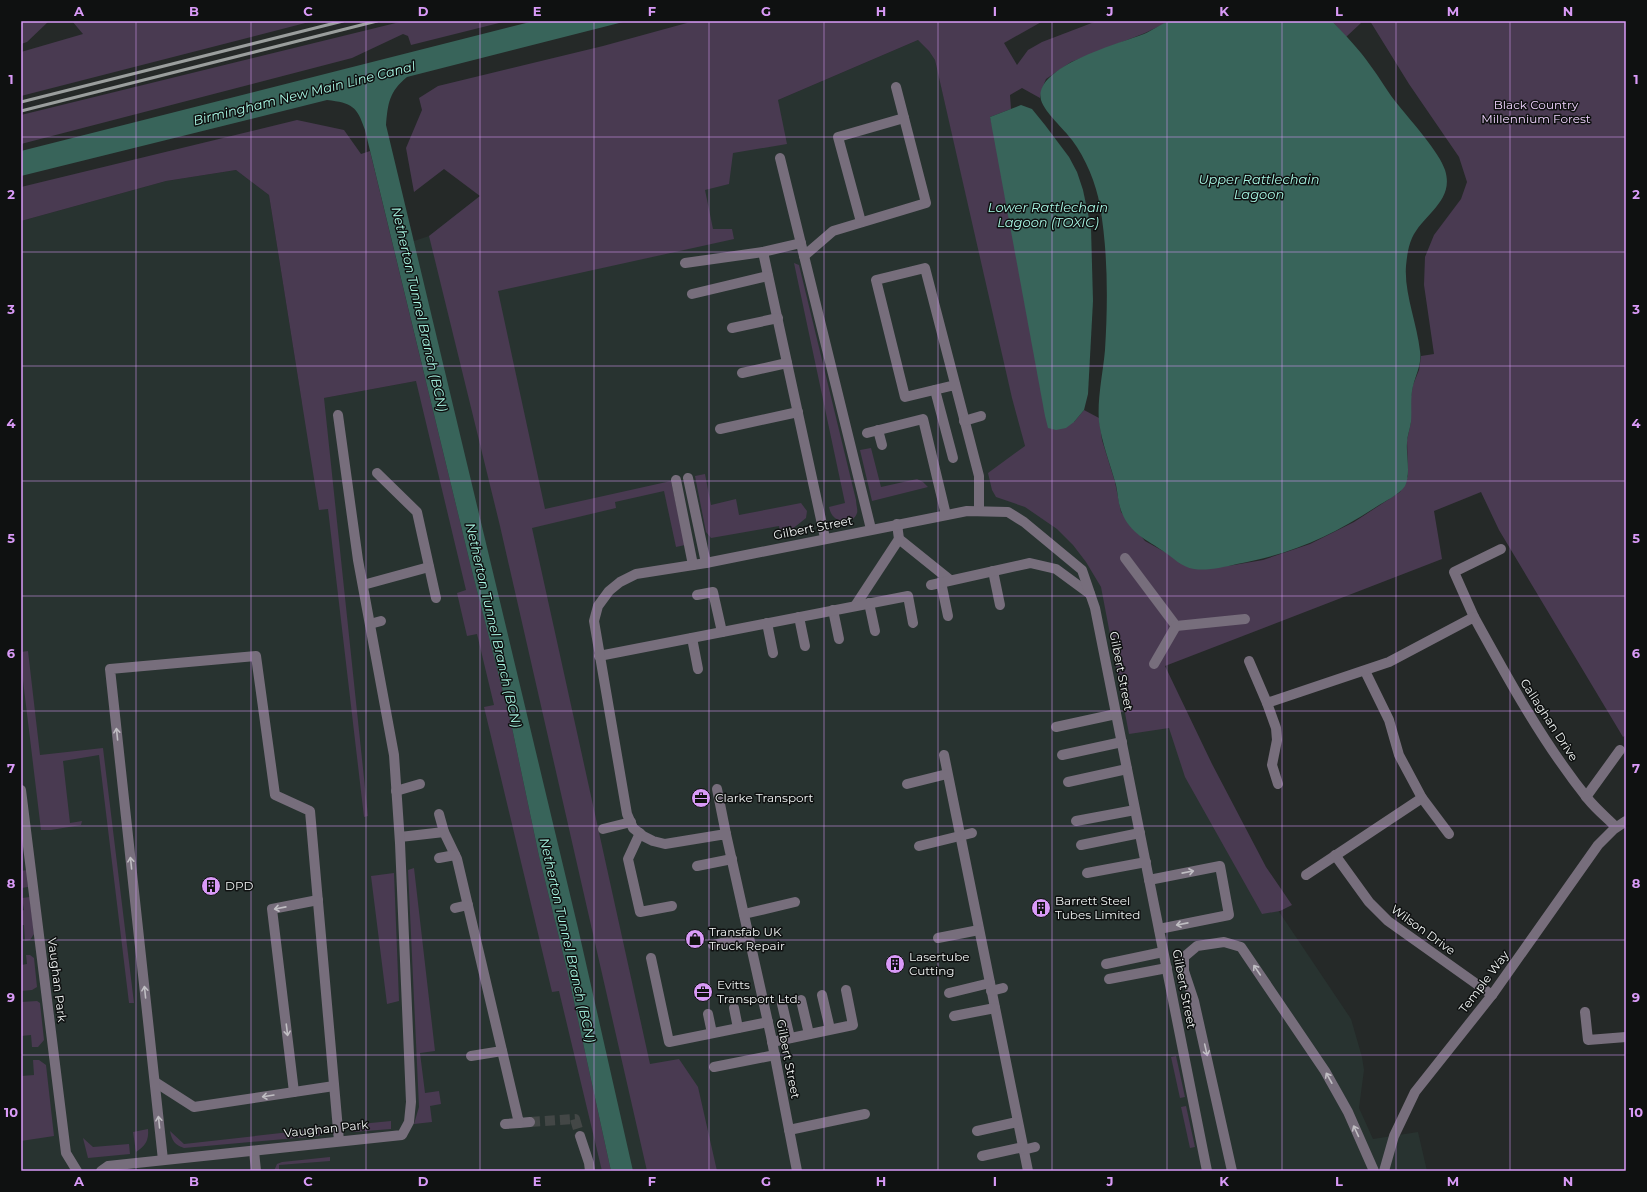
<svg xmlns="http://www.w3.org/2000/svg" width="1647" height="1192" font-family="Montserrat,sans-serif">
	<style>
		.built { fill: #283330 }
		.green { fill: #493a51 }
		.water { fill: #38645a }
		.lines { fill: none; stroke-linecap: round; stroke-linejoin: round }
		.minor-tunnel { stroke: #434746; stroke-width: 10; stroke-dasharray: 10 5; stroke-linecap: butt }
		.minor { stroke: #776e7c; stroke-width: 10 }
		.rail { stroke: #9a9e9d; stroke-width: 3 }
		.oneway { stroke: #c0bec3 }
		.grid { fill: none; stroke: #d99af7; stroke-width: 1; stroke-opacity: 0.55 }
		.labels { text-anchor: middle; stroke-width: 3; stroke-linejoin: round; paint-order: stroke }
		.park-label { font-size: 12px; fill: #f1d4ff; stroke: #0f1111 }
		.street-label { font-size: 12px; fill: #f0f4f3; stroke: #0f1111 }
		.poi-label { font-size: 12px; fill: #f0f4f3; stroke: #0f1111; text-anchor: start }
		.water-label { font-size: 13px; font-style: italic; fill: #a8f7e4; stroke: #0f1111 }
		.neatline { fill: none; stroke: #d99af7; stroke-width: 1.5 }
		.grid-label { font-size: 13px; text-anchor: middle; font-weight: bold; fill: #d99af7 }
	</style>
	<rect width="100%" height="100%" fill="#252928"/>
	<polygon class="built" points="918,40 929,51 935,60 1025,446 1074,535 1243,858 1351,1019 1362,1057 1364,1070 1359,1108 1373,1139 1418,1132 1427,1171 21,1171 21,221 166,181 236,170 269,195 302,402 416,381 435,375 405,244 429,236 537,151 778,100"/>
	<g class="green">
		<polygon points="21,21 49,21 27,42 21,44"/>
		<polygon points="72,21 313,21 21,96 21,52 83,34"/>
		<polygon points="404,21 507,21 411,45 408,36 403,34 352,58 21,144 21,115"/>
		<polygon points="694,21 1043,21 1004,43 1017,65 1028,50 1042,42 1097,21 1170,21 1145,33 1071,62 1046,79 1042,89 1040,98 1022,88 1010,95 1011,109 990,117 1074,422 1084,410 1099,418 1102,440 1115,482 1121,512 1145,541 1163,551 1228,566 1263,560 1310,544 1354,522 1400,492 1408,476 1407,440 1411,422 1410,402 1413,385 1419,370 1421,356 1434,354 1424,285 1425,257 1434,235 1461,199 1467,182 1459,157 1409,84 1370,21 1626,21 1626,735 1623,737 1499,530 1481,492 1434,511 1442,559 1165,666 1212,764 1266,867 1292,905 1280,911 1262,914 1185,777 1169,728 1129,734 1101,587 1086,562 1073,545 1057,529 1025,507 996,497 992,490 988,473 1025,446 1012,398 935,60 929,51 918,40 778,100 787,144 733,153 729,184 705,190 713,229 732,229 734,239 498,291 545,509 671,481 685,545 676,547 664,491 615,502 616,508 532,528 650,1064 679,1059 698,1087 717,1171 647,1171 500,526 429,236 480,196 444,169 414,192 406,148 422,110 419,98 438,86 603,46"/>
		<polygon points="1332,21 1359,21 1361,23 1346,37"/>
		<polygon points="297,120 344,130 361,154 370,151 471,567 511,723 539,856 568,974 611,1171 602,1171 559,991 552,992 484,707 494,705 477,634 467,636 457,593 466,590 416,381 324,398 368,816 364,817 328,509 319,510 269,195 236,170 166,181 21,221 21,187"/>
		<path d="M794,263L799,265L856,500C856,504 858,510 857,513C854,523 841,523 835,518C831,515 830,511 829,507L845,503Z"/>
		<polygon points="871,448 881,487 917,479 923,482 928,487 872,501 860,450"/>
		<polygon points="705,474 711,505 736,499 739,515 801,503 807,511 806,518 781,538 779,526 711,538 706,532 695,476"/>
		<polygon points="28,651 40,755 103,748 134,1003 129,1003 99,755 63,761 70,823 82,821 81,825 51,830 41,830 21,664 21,652"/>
		<polygon points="414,868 435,1051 420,1053 425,1093 439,1091 441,1104 430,1106 432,1122 414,1124 419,1107 408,870"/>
		<polygon points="27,870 28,887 21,888 21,871"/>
		<polygon points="394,873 399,1001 387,1004 371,876"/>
		<polygon points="30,897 34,934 30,940 25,941 24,925 21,925 21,911 24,910 22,898"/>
		<polygon points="26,955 30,955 34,958 37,987 32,990 21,991 21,965 27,964"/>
		<polygon points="37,1001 40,1003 44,1040 38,1047 32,1047 31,1035 21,1036 21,1002"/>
		<polygon points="1176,1056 1185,1097 1180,1098 1171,1057"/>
		<polygon points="33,1060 39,1060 46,1065 54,1136 21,1141 21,1076 34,1075"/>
		<polygon points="1186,1106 1195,1147 1190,1148 1181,1107"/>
		<polygon points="391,1121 391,1129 353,1132 350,1125"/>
		<path d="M326,1128L319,1136L184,1148C175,1145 172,1141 170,1131L184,1144Z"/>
		<path d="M148,1129C149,1141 145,1146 136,1152L133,1132Z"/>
		<polygon points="83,1138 93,1147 129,1144 130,1154 88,1158"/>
		<polygon points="330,1157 330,1161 279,1165 279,1171 274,1171 277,1164 282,1162"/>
	</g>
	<g class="water">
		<path d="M534,21H627L407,77C389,92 388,103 386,125L578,928L633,1171H611L568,974L539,856L511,723L471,567L365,130C357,106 352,103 327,100L21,176V151Z"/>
		<path d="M1170,21H1332C1345,35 1359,49 1370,65C1380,78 1388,93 1399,106C1411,121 1440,153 1445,170C1455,201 1423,214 1412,238C1408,247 1407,256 1406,266C1404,293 1417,323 1420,351C1422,364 1416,374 1413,386C1410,398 1412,410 1411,422C1410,429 1407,436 1407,443C1406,456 1411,474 1405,486C1399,495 1385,501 1376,507C1330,537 1291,554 1237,564C1224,567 1208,571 1194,569C1181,567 1174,558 1163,551C1147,540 1130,533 1122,513C1118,504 1118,494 1116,485C1110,463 1102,444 1099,422C1097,399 1103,373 1105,350C1108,303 1108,252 1100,206C1096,183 1086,159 1072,140C1064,129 1045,113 1041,100C1033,66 1121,43 1144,34C1153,30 1160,24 1170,21Z"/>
		<polygon points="1021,105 1032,109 1045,125 1069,157 1077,172 1083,190 1091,228 1093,301 1088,394 1084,410 1074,422 1066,428 1056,430 1048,428 1045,416 990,117"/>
	</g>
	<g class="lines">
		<polyline class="minor-tunnel" points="530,1122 575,1119 580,1136"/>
		<g class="minor">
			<polyline points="780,158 871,529"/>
			<polyline points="861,222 838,137 904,118"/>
			<polyline points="801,243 763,252 825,538"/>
			<polyline points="804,256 833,231 926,203 896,87"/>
			<polyline points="685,263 763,252"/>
			<polyline points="692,294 768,276"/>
			<polyline points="732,328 778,318"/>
			<polyline points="742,373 787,363"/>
			<polyline points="955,385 905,397 876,280 925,268 979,476 979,511"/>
			<polyline points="935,390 953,458"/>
			<polyline points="964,421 981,416"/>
			<polyline points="720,429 798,412"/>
			<polyline points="878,430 882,445"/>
			<polyline points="867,433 923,419 946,515"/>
			<polyline points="377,473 417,512 436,598"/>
			<polyline points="688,478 706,563"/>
			<polyline points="676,480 693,565"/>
			<polyline points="897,524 899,539 950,580"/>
			<polyline points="1125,558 1176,626 1245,619"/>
			<polyline points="993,571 1000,605"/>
			<polyline points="941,582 948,616"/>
			<polyline points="363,585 429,567"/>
			<polyline points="931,585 1030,563 1056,569 1090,594"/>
			<polyline points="697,595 713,592 722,632"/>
			<polyline points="869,603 875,631"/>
			<polyline points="855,606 899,539"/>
			<polyline points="833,610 839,639"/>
			<polyline points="799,617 805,646"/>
			<polyline points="1474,617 1454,572 1501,549"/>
			<polyline points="767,623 773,653"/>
			<polyline points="370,624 381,621"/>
			<polyline points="692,638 698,669"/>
			<polyline points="599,656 908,596 913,623"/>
			<polyline points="1249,661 1267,703 1276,728 1277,740 1272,765 1278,784"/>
			<polyline points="1154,664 1176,626"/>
			<polyline points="1365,671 1389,720 1399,755 1422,798 1449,834"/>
			<path d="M1267,703L1389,662L1474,617C1508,679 1543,743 1588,799C1596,809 1607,818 1616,827"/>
			<polyline points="1056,727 1116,714"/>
			<polyline points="944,755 1028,1171"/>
			<polyline points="1062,755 1122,742"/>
			<polyline points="1068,782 1127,769"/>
			<polyline points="907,784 947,774"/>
			<polyline points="717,789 726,834"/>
			<polyline points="21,790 66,1153 77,1171"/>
			<polyline points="396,791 420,784"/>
			<polyline points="1586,797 1620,750"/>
			<polyline points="439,814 444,832"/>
			<polyline points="1076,821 1135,810"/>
			<polyline points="603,829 631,822"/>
			<polyline points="640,833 628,859 640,912 672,906"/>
			<polyline points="400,837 444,832 457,859 519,1123 530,1122"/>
			<polyline points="1081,845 1140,833"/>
			<polyline points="919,846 972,833"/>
			<polyline points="1335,855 1369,902 1388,921 1492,995"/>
			<polyline points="439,858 455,855"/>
			<polyline points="697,866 732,859"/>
			<polyline points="1087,873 1146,862"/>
			<polyline points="1306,875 1422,798"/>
			<polyline points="1149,880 1220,866 1229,915 1159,929"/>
			<polyline points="455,908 468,905"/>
			<polyline points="744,914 795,902"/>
			<polyline points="938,938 979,930"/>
			<polyline points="713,945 749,936"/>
			<polyline points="651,958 669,1042 768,1022"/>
			<polyline points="1106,964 1163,952"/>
			<polyline points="1109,979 1167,968"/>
			<polyline points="991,991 1003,988"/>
			<polyline points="949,993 990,983"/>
			<polyline points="822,995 830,1029"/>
			<polyline points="801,1000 809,1034"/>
			<polyline points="782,1004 790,1038"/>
			<polyline points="734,1008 738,1028"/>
			<polyline points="1585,1012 1588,1040 1626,1037"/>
			<polyline points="708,1014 712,1033"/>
			<polyline points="954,1016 995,1008"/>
			<polyline points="772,1042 853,1025 846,990"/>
			<polyline points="471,1056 502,1051"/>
			<polyline points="714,1067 775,1055"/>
			<polyline points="155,1082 194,1107 334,1086"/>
			<polyline points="294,1092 272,909 318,900"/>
			<polyline points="505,1124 519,1123"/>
			<polyline points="789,1130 865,1114"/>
			<polyline points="977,1131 1017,1122"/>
			<polyline points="580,1136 589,1163 590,1171"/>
			<polyline points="1023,1150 1035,1147"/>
			<polyline points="254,1151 256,1171"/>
			<polyline points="982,1156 1023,1147"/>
			<polyline points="163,1160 110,669 256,656 275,795 310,811 339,1141"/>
			<polyline points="101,1171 108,1166 402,1135 409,1122 411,1102 400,843 394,755 358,560 338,415"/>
			<polyline points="797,1171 771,1036 726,834 665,844 653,841 643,836 633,828 627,814 594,621 598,606 609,591 620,582 636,574 706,563 967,511 1008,512 1024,522 1082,570 1095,608 1207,1171"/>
			<polyline points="1232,1171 1194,1001 1184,971 1184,957 1197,946 1224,942 1241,947 1325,1071 1348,1112 1374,1171"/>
			<polyline points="1384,1171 1394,1136 1415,1092 1492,995 1598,845 1614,829 1626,821"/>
		</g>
		<g class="rail">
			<polyline points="21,102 343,21"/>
			<polyline points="21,111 377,21"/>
		</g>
	</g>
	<defs><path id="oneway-shaft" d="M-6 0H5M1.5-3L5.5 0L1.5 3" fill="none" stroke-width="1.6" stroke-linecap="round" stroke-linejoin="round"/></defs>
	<g class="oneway">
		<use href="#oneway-shaft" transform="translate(117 734) rotate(-96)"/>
		<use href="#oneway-shaft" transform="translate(131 863) rotate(-96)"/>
		<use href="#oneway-shaft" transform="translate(1188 872) rotate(-11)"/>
		<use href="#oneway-shaft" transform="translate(280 908) rotate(169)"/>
		<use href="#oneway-shaft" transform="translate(1182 924) rotate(169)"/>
		<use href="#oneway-shaft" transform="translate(1257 970) rotate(-124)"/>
		<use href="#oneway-shaft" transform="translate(145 992) rotate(-96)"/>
		<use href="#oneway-shaft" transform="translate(287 1030) rotate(83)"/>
		<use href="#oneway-shaft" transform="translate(1206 1050) rotate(77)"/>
		<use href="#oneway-shaft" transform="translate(1329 1078) rotate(-119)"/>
		<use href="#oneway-shaft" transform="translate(268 1096) rotate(171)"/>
		<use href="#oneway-shaft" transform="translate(159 1122) rotate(-96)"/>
		<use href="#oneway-shaft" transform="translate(1356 1131) rotate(-115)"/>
	</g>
	<path class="grid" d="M136,21V1171M251,21V1171M366,21V1171M480,21V1171M594,21V1171M709,21V1171M824,21V1171M938,21V1171M1052,21V1171M1167,21V1171M1282,21V1171M1396,21V1171M1510,21V1171M21,137H1626M21,252H1626M21,366H1626M21,481H1626M21,596H1626M21,711H1626M21,826H1626M21,940H1626M21,1055H1626"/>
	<defs>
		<symbol id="office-disc" viewBox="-11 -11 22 22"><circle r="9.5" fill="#d99af7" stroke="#0f1111"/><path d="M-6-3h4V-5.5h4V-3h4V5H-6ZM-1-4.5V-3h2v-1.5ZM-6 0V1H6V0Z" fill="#111"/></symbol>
		<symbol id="building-disc" viewBox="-11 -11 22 22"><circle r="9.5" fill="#d99af7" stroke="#0f1111"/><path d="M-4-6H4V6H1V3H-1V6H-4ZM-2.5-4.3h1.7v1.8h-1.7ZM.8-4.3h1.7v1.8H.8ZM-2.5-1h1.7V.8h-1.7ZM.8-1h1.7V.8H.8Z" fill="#111"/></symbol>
		<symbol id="shop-disc" viewBox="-11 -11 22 22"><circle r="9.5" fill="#d99af7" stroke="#0f1111"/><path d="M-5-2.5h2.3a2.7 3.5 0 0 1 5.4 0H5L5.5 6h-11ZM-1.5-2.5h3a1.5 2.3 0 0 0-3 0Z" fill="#111"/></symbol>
	</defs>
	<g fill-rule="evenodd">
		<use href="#office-disc" x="690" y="787" width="22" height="22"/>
		<use href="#building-disc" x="200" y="875" width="22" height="22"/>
		<use href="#building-disc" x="1030" y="897" width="22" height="22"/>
		<use href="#shop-disc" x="684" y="928" width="22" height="22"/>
		<use href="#building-disc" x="884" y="953" width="22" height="22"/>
		<use href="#office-disc" x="692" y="981" width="22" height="22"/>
	</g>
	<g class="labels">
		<g class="park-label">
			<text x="1536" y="109">Black Country<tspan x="1536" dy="14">Millennium Forest</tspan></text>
		</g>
		<g class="street-label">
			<text transform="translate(813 528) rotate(-11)" y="4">Gilbert Street</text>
			<text transform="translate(1121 671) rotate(79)" y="4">Gilbert Street</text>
			<text transform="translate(1549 720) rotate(57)" y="4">Callaghan Drive</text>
			<text transform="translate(1423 930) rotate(36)" y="4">Wilson Drive</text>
			<text transform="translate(57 980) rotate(83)" y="4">Vaughan Park</text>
			<text transform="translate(1484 982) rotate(-53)" y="4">Temple Way</text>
			<text transform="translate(1184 989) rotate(79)" y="4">Gilbert Street</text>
			<text transform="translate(788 1059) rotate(79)" y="4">Gilbert Street</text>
			<text transform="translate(326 1129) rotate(-6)" y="4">Vaughan Park</text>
		</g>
		<g class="poi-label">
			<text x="715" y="802">Clarke Transport</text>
			<text x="225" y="890">DPD</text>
			<text x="1055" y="905">Barrett Steel<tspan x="1055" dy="14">Tubes Limited</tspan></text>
			<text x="709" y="936">Transfab UK<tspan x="709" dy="14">Truck Repair</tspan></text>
			<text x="909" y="961">Lasertube<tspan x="909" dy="14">Cutting</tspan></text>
			<text x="717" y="989">Evitts<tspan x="717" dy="14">Transport Ltd.</tspan></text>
		</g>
		<g class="water-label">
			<text transform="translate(304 93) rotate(-14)" y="5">Birmingham New Main Line Canal</text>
			<text x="1259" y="184">Upper Rattlechain<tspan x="1259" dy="15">Lagoon</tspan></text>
			<text x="1048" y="212">Lower Rattlechain<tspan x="1048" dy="15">Lagoon (TOXIC)</tspan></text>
			<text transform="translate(420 309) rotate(77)" y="5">Netherton Tunnel Branch (BCN)</text>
			<text transform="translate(494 625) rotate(77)" y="5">Netherton Tunnel Branch (BCN)</text>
			<text transform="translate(568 940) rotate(77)" y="5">Netherton Tunnel Branch (BCN)</text>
		</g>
	</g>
	<rect width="1647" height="1192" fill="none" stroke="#0f1111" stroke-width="44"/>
	<rect x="22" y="22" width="1603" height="1148" class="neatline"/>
	<g class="grid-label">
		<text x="79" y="16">A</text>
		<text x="194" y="16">B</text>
		<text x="308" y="16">C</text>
		<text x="423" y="16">D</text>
		<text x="537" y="16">E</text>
		<text x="652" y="16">F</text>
		<text x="766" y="16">G</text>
		<text x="881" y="16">H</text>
		<text x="995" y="16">I</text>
		<text x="1110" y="16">J</text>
		<text x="1224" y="16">K</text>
		<text x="1339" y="16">L</text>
		<text x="1453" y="16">M</text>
		<text x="1568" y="16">N</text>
		<text x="11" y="84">1</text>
		<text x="1636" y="84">1</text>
		<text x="11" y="199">2</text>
		<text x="1636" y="199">2</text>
		<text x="11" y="314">3</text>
		<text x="1636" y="314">3</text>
		<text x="11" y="428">4</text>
		<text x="1636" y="428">4</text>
		<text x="11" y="543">5</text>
		<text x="1636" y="543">5</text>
		<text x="11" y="658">6</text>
		<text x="1636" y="658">6</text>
		<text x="11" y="773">7</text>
		<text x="1636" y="773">7</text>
		<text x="11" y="888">8</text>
		<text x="1636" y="888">8</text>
		<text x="11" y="1002">9</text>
		<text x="1636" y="1002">9</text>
		<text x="11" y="1117">10</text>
		<text x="1636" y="1117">10</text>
		<text x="79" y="1186">A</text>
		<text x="194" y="1186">B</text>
		<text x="308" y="1186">C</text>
		<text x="423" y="1186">D</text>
		<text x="537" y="1186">E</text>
		<text x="652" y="1186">F</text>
		<text x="766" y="1186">G</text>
		<text x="881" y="1186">H</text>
		<text x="995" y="1186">I</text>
		<text x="1110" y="1186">J</text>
		<text x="1224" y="1186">K</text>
		<text x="1339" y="1186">L</text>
		<text x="1453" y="1186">M</text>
		<text x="1568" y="1186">N</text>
	</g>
</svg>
